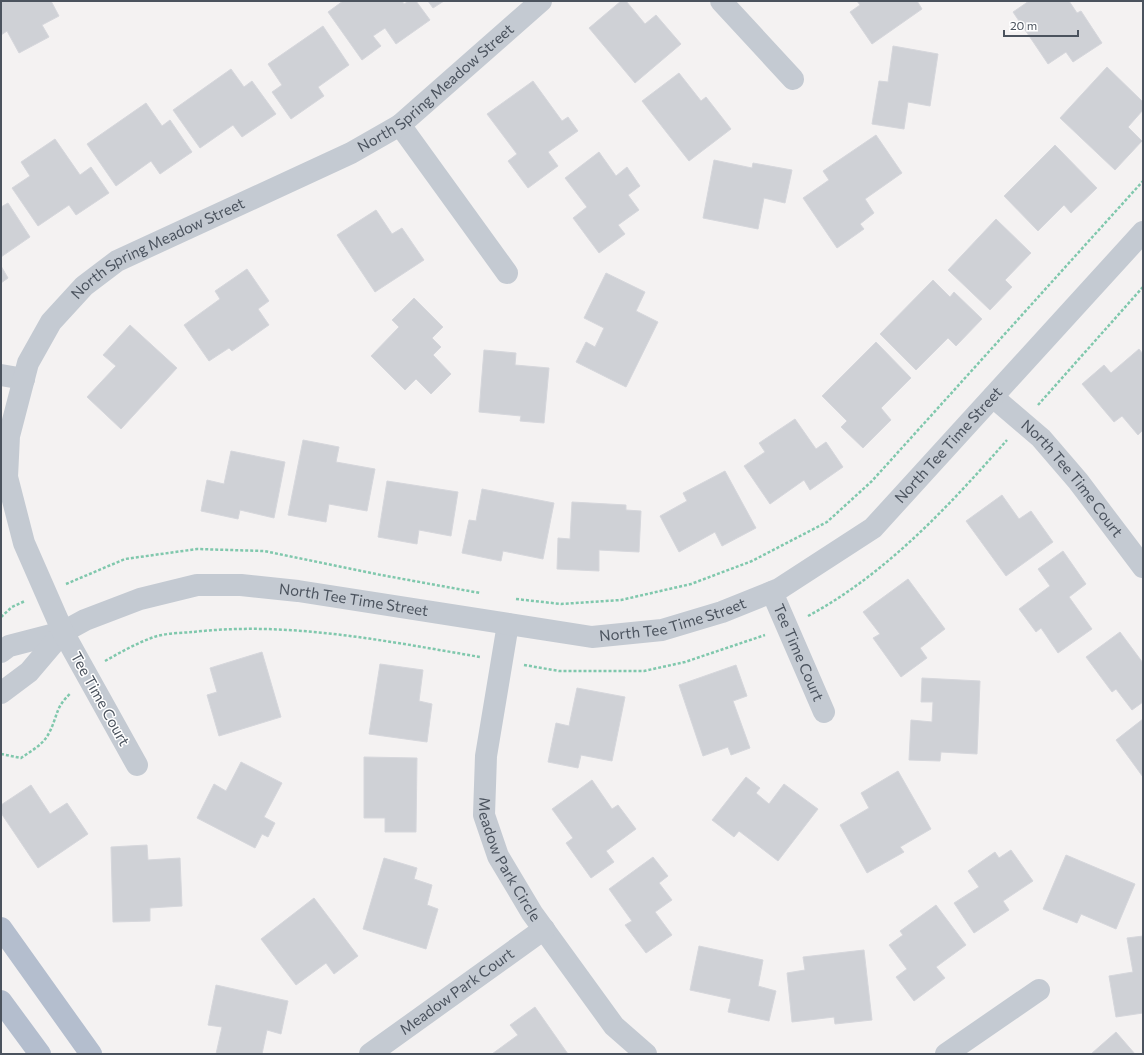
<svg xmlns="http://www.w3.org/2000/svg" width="1144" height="1055" font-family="Commissioner,sans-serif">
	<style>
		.building { fill: #cfd1d6; stroke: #d6d7dc }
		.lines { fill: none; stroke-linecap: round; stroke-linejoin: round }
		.path { stroke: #80c8ad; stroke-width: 2.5; stroke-dasharray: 3 2; stroke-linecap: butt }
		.minor { stroke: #c4cad2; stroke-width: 22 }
		.major { stroke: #b4bece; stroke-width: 22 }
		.labels { text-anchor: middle; stroke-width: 3; stroke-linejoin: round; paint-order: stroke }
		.street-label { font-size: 15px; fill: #4b535e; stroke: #fff }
	</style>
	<rect width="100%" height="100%" fill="#f4f2f2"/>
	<g class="building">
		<polygon points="1,1 51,1 59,16 42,25 49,37 19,53 7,31 1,35"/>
		<polygon points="343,1 402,1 404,4 409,1 416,1 430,20 396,44 385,28 373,36 381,46 362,60 328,12"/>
		<polygon points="428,1 444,1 433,8"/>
		<polygon points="621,1 626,1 645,24 656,15 681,44 635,83 589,28"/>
		<polygon points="857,1 917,1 922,9 872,44 850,12 860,5"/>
		<polygon points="1029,1 1069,1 1077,13 1081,11 1102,43 1073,62 1066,52 1048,64 1013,12"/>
		<polygon points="323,26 349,65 318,87 324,96 291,119 272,92 282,85 268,64"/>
		<polygon points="893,46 938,54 930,106 908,102 904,129 872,124 879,81 888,82"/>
		<polygon points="1107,67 1143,102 1143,110 1128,127 1142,141 1115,170 1060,118"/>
		<polygon points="231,69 244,87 252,81 276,114 242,137 233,125 200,148 173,110"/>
		<polygon points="679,73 701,101 706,97 731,129 689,161 642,101"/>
		<polygon points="533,81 562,121 568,117 578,131 548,152 558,166 528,188 508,161 517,154 487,114"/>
		<polygon points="146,103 162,126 170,120 192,152 160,174 151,161 116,186 87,144"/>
		<polygon points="876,135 902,173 865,199 874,213 860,224 864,229 837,248 803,198 829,180 823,171"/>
		<polygon points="55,139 80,175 91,167 109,193 76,215 69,205 38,226 12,188 30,176 21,162"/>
		<polygon points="1055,145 1097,188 1071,213 1064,205 1038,231 1004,196"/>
		<polygon points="599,152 616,176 627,167 640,186 628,195 639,210 618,225 625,234 599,253 573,218 587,207 565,178"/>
		<polygon points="714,160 752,168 753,163 792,170 785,203 764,198 758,229 703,218"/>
		<polygon points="8,203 30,237 1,257 1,207"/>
		<polygon points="376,210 392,234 402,228 424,260 375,292 337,235"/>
		<polygon points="996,219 1031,253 1005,280 1012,287 990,310 948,270"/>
		<polygon points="1,266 8,278 1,283"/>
		<polygon points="247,269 269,301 258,309 269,325 232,351 229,348 209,361 184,325 220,299 215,291"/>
		<polygon points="606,273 645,292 636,311 658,322 626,387 576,362 586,342 595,347 604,328 584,318"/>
		<polygon points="933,280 950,297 954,292 982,319 956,346 948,338 916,370 880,334"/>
		<polygon points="414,298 443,327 432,338 441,347 433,355 451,374 431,394 416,379 405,390 371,356 399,327 392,320"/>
		<polygon points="130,325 177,368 121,429 87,397 116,366 103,355"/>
		<polygon points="876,342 911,378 881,408 891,420 863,448 841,427 847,421 822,396"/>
		<polygon points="1139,349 1143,354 1143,430 1138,435 1122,416 1114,422 1082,384 1104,365 1111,373"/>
		<polygon points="484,350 516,353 515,365 549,368 544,423 520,421 521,416 479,412"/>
		<polygon points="795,419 816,449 826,442 843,467 810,490 804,480 770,504 744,466 765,452 759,443"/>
		<polygon points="303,440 339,447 336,462 375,469 367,511 329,504 326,522 288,515"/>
		<polygon points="231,451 285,462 274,518 240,510 238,519 201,511 207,480 224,484"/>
		<polygon points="725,471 756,528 722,546 715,532 679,552 660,516 687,501 683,493"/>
		<polygon points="387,481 458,492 451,536 419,530 417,544 378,537"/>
		<polygon points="482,489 554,503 543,559 503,551 501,561 462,553 469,520 476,521"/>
		<polygon points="1002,495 1019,519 1031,511 1053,542 1006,576 966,521"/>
		<polygon points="572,502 626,505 626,510 641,511 639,552 599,550 599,571 557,569 558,538 570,539"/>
		<polygon points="1063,551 1086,584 1069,597 1092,629 1058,653 1041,628 1036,632 1019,609 1050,586 1038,569"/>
		<polygon points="908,579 945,629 920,648 927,658 901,677 873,638 880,634 863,612"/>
		<polygon points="1120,632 1143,663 1143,702 1132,710 1116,689 1112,692 1086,657"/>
		<polygon points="262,652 281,717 219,736 207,695 217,692 210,668"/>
		<polygon points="380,664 423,670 419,701 432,704 427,742 369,734"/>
		<polygon points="736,665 747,696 733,701 750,748 731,755 728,747 703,756 679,685"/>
		<polygon points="922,678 980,681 977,754 941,752 940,761 909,760 911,720 932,722 933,702 921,702"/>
		<polygon points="577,688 625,697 612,761 581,755 578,768 548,762 556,723 569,726"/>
		<polygon points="1143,719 1143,777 1116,740"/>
		<polygon points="364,757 417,758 416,832 385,832 385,818 364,818"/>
		<polygon points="241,762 282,783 264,817 275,823 268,837 262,834 255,848 197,818 214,784 226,791"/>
		<polygon points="898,771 931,829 900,847 904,852 867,873 840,825 869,808 861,793"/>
		<polygon points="746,777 760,788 756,793 769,804 784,784 818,809 778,861 739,831 734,837 712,820"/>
		<polygon points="592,780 612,809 618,805 636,829 606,851 614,862 591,878 566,843 573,838 552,809"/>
		<polygon points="31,785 50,814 67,803 88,834 38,868 1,813 1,805"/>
		<polygon points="147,845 148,860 180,858 182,906 150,908 150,921 113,922 111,847"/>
		<polygon points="1011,850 1033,881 1003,901 1009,910 974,933 954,903 979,887 968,871 995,852 999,858"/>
		<polygon points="1066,855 1135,884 1116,929 1081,914 1077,923 1043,909"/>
		<polygon points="653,857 668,876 659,883 672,900 655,912 672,935 646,953 625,925 632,921 609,889"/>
		<polygon points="384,858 417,868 414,879 432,885 427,905 438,909 426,949 363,929"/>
		<polygon points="314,898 358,956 334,974 326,963 296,985 261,939"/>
		<polygon points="936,905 966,945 936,967 945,978 914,1001 896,977 907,969 889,945 903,935 900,931"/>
		<polygon points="1143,936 1143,1013 1116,1017 1109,976 1133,972 1127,938"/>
		<polygon points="699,946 763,960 758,986 776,991 769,1021 728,1012 731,999 690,990"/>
		<polygon points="864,950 872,1020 835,1024 834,1017 792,1022 787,973 805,970 803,957"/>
		<polygon points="216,985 288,1001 281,1034 267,1030 262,1054 216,1054 222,1027 208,1025"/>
		<polygon points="535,1007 568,1054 492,1054 518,1035 510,1025"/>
		<polygon points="1116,1032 1135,1054 1091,1054"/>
	</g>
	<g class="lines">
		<g class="path">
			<polyline points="1038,405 1143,287"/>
			<polyline points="66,584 125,559 197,549 264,551 381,575 480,593"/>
			<polyline points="516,599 561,604 621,600 691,584 752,561 827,522 872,481 1143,181"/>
			<path d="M808,616C886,574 949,506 1007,440"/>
			<polyline points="1,617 12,607 25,601"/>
			<path d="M105,661C121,652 137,643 154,637C166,633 181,633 193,632C289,621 386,641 480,657"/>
			<polyline points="524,665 559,671 644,671 685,662 765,635"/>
			<path d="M1,754L21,758C31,751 43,745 49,733C58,716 55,707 71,693"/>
		</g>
		<g class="minor">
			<polyline points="721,1 793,79"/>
			<polyline points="400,125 507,273"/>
			<polyline points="1,375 24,379"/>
			<path id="s1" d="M993,397L1041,438L1078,481L1143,567"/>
			<path id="s2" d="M772,592L824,712"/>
			<path id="s3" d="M508,624L486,756L484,815L498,856L532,913L614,1026L646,1054"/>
			<path id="s4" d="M1,652L9,646L63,632L85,620L140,599L197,585H241L298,591L592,637L662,630L722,612L779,589L873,528L1143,232"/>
			<polyline points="1,693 29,672 63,632"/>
			<path id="s5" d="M137,765L63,632L24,543L7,477L9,436L28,363L51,322L84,286L117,261L351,153L400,125L541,1"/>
			<path id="s6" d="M370,1054L544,929"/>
			<polyline points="946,1054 1039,990"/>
		</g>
		<g class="major">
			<polyline points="1,928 91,1054"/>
			<polyline points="1,1001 40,1054"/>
		</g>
	</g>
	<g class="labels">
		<g class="street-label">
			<text dy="5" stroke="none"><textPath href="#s5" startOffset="936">North Spring Meadow Street</textPath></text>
			<text dy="5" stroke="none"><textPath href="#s5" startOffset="613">North Spring Meadow Street</textPath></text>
			<text dy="5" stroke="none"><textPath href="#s4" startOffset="1026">North Tee Time Street</textPath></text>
			<text dy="5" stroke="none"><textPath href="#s1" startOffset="114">North Tee Time Court</textPath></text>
			<text dy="5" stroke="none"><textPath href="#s4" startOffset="366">North Tee Time Street</textPath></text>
			<text dy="5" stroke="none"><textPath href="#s4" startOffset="690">North Tee Time Street</textPath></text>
			<text dy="5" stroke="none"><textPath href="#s2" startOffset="66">Tee Time Court</textPath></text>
			<text transform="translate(100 699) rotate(61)" y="5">Tee Time Court</text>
			<text dy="5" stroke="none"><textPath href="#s3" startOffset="243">Meadow Park Circle</textPath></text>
			<text dy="5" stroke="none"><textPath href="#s6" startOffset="107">Meadow Park Court</textPath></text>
		</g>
	</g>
	<rect width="1144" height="1055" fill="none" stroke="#4b535e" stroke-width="4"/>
	<path d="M1004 30v6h74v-6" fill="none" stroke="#4b535e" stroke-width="2"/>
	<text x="1010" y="30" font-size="12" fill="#4b535e" stroke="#ffffff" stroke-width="3" paint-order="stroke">20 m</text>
</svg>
